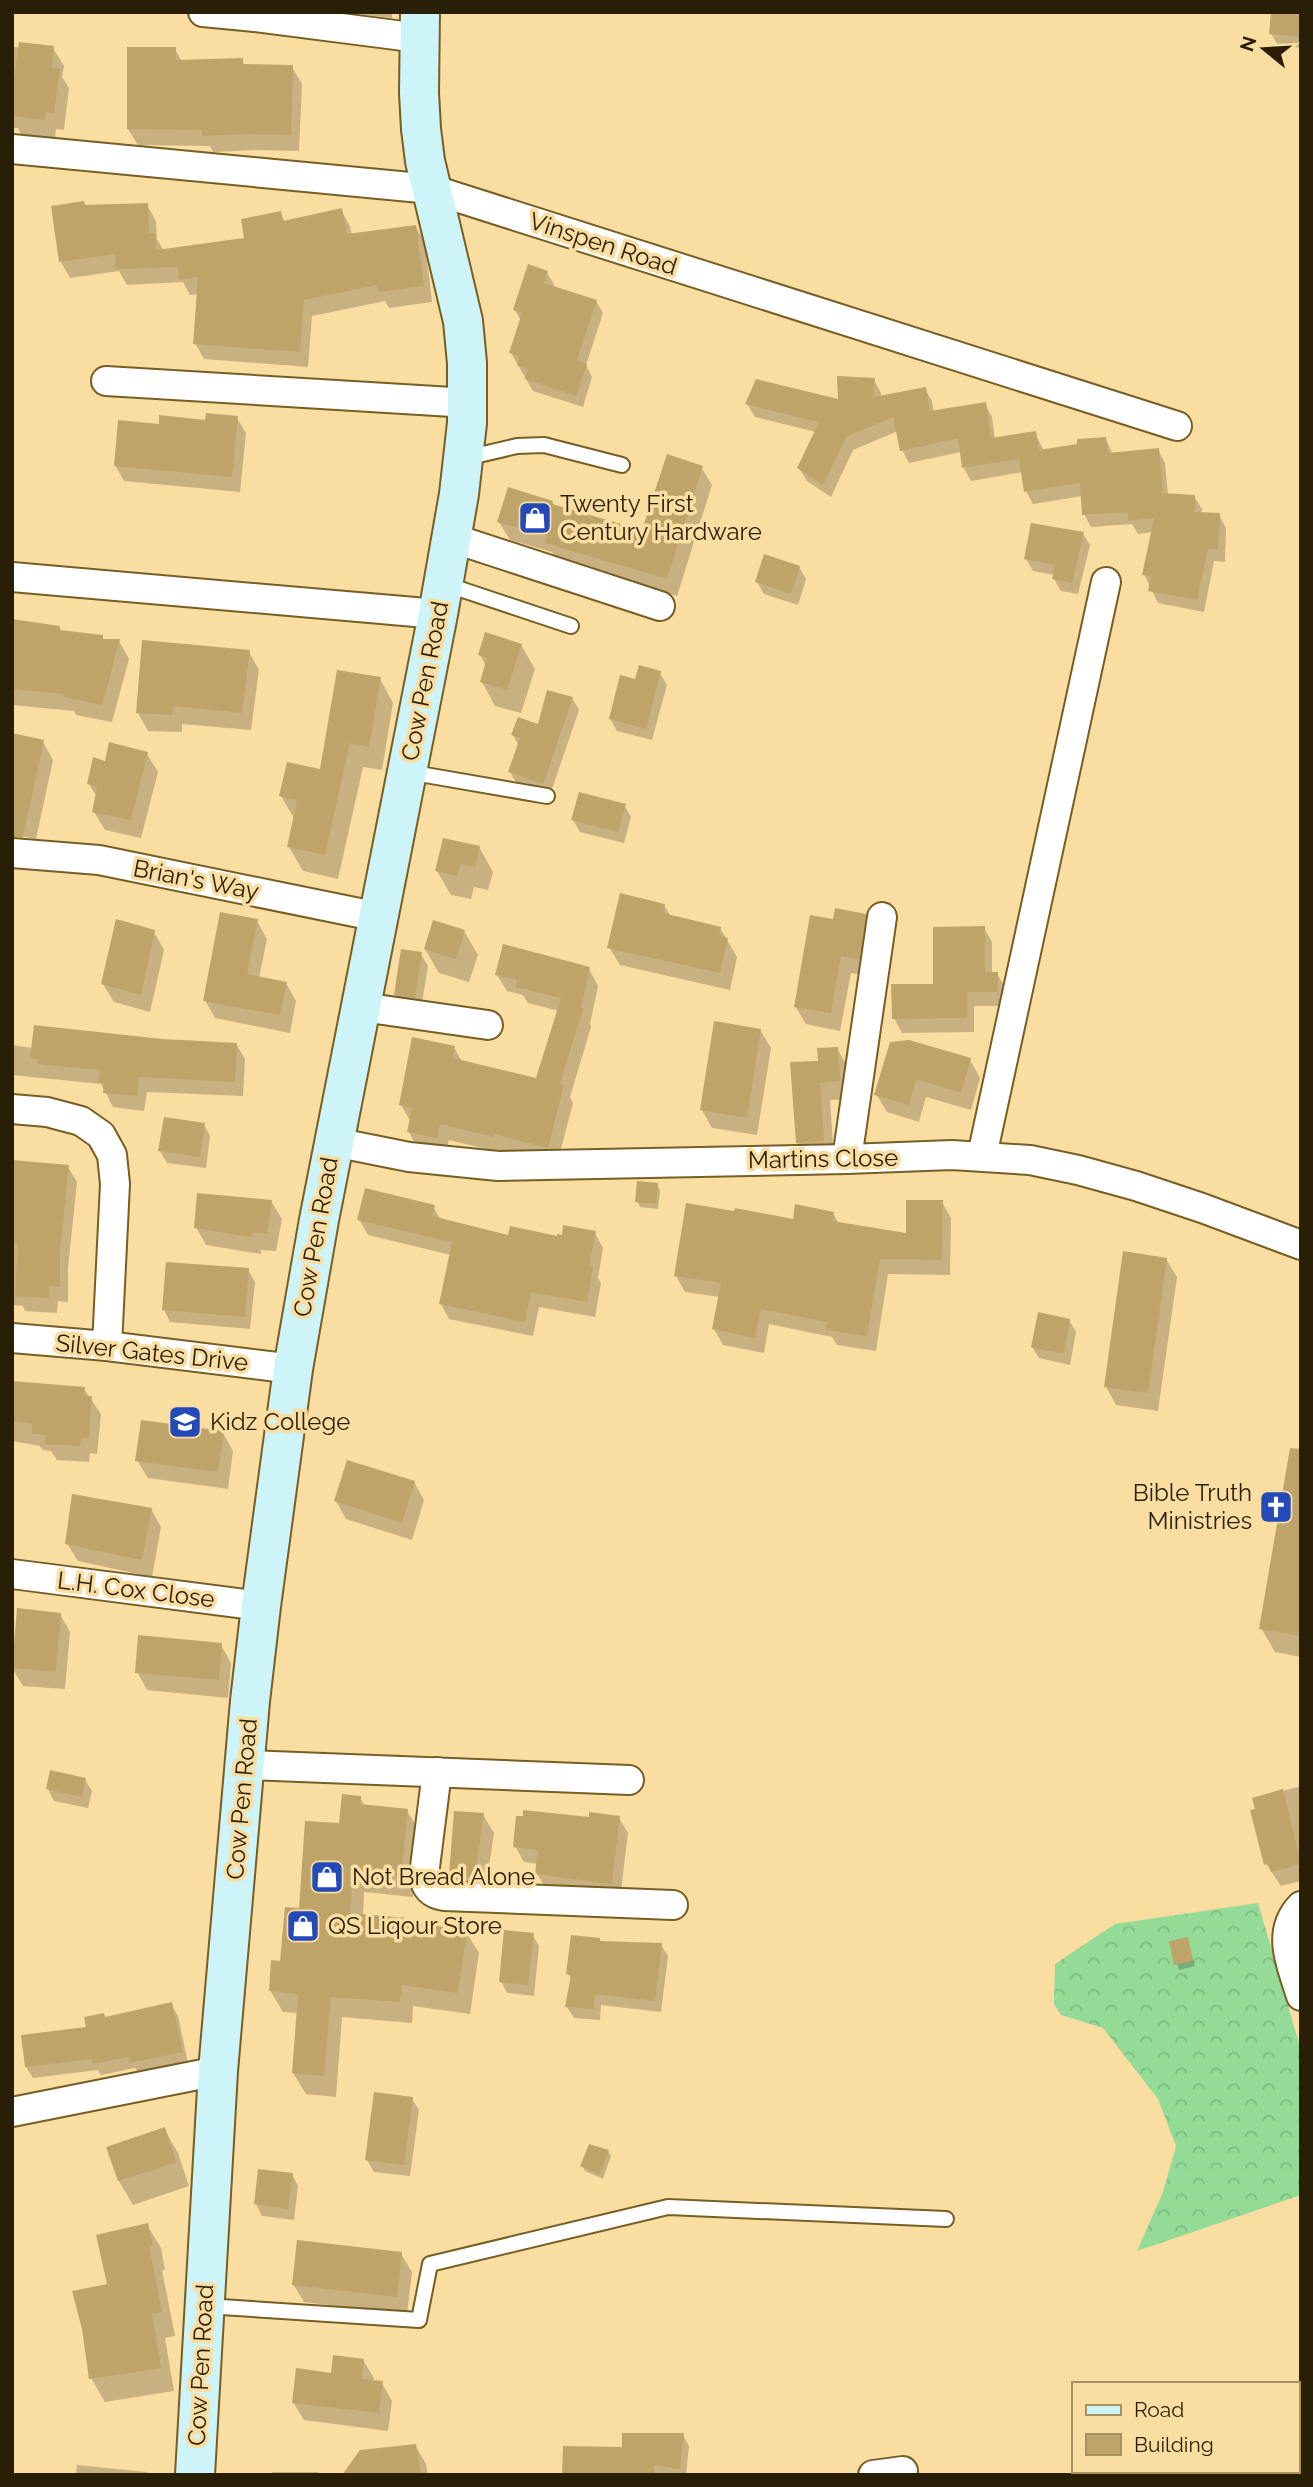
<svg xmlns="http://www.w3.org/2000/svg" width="1313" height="2487" font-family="Raleway,sans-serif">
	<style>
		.forest { fill: url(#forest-crowns) }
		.shadow { fill: #0003 }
		.building { fill: #bfa469 }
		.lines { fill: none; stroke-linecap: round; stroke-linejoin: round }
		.lane-casing { stroke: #775e23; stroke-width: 18 }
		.street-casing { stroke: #775e23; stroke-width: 32 }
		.secondary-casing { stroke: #775e23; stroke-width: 42 }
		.lane { stroke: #fff; stroke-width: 14 }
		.street { stroke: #fff; stroke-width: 28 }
		.secondary { stroke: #ccf4f9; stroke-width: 38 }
		.labels { text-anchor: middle; stroke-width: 7; stroke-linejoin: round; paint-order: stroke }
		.street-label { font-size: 24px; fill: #291f06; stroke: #fadda1 }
		.poi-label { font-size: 24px; fill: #291f06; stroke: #fadda1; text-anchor: start }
	</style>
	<defs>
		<pattern id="forest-crowns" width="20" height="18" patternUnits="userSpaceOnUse" patternTransform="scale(1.75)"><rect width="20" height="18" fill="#93db96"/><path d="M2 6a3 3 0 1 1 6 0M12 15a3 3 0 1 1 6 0" fill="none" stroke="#7fbc80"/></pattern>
	</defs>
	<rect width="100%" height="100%" fill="#fadda1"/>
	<polygon class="forest" points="1258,1903 1301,2050 1301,2195 1137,2251 1163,2192 1176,2146 1158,2099 1103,2028 1061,2015 1054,2004 1055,1964 1115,1924"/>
	<g class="shadow">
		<polygon points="337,12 392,12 392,18"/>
		<polygon points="1301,12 1301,48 1278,45 1271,34"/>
		<polygon points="12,47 53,48 64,66 62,77 69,88 64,130 56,129 55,138 21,134 18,128 12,128"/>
		<polygon points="175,49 182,62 242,60 245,66 292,67 302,84 299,151 255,150 213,152 210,146 138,145 128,129"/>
		<polygon points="147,205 156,221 157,239 164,251 247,239 280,213 285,222 341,210 350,226 352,235 416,227 425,243 432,302 389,308 385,301 312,316 308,367 204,359 195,343 199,294 190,295 183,282 127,285 119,271 70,278 61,262 86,207"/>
		<polygon points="547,273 554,284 553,287 596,301 603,313 586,365 592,377 583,407 533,391 511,353 521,321 515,310"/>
		<polygon points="874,380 881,393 881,398 925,389 932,401 934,412 985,404 992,417 995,439 1035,433 1044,451 1105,438 1113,454 1158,450 1165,463 1168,495 1194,496 1202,509 1201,514 1219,515 1226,528 1225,562 1214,561 1204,612 1158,603 1144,574 1153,532 1138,534 1132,524 1091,527 1084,514 1083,496 1033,504 1026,491 1023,472 971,481 964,468 961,452 909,463 902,450 898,431 853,450 831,497 807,481 799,468 816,432 755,417 747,404 840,401"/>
		<polygon points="237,418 246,433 240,492 124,481 115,465 207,422"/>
		<polygon points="701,467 712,485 677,596 557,561 552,552 510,540 499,522 552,502 555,506 643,533"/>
		<polygon points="1083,534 1090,545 1078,594 1061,591 1054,579 1055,575 1033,571 1026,559"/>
		<polygon points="799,567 806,579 798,605 764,594 757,582"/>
		<polygon points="12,621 59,627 62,632 102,637 104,641 119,641 129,659 112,722 76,715 74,711 12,705"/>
		<polygon points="521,645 535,669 521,713 495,706 482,682 486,666 480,655"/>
		<polygon points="249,652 259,670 251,730 182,724 182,732 148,731 138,713"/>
		<polygon points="660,673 667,685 652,740 617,731 610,719 637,681"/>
		<polygon points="380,679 393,703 382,770 363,767 338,879 303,871 289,847 295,820 281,796 321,772"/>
		<polygon points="572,698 579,710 550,795 517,784 510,772 519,746 513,735 539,726"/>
		<polygon points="43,742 53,760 36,839 12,834"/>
		<polygon points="147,754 158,772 141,838 105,830 94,812 97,797 89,784 106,763"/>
		<polygon points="624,805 631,817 624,843 580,832 573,820"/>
		<polygon points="479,847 493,872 488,890 474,887 471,899 451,895 437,871"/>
		<polygon points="664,905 671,917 720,928 737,957 730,990 620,965 609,947"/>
		<polygon points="865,915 875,934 869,976 851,973 840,1031 806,1024 795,1006"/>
		<polygon points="257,921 267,939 259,978 286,983 296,1001 290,1033 215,1018 205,1000"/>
		<polygon points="984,928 992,942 992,973 997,973 1005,988 1005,1006 974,1006 974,1032 902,1033 894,1018 935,985"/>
		<polygon points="464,931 478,955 469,982 439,973 425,949"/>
		<polygon points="154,932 164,950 150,1012 114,1002 103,984"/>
		<polygon points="421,954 428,966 421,1009 402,1006 396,994"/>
		<polygon points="589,969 598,986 590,1024 591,1027 570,1097 573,1103 557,1164 504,1150 503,1153 449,1140 446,1154 418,1149 409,1132 411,1122 401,1105 454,1047 462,1062 537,1080 559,1011 528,1003 523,995 507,991 497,975"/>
		<polygon points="760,1030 771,1048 757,1135 712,1128 702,1110"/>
		<polygon points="162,1041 236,1044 245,1059 243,1096 147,1092 144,1111 113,1107 101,1084 12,1075 12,1045 33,1048"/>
		<polygon points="891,1044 970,1060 980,1078 971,1110 926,1097 919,1122 887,1112 876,1094"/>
		<polygon points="837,1048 847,1066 850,1099 830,1100 834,1159 808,1160 797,1142 820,1062"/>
		<polygon points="204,1124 210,1136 206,1168 167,1163 160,1151"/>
		<polygon points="12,1158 14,1161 68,1167 77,1182 68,1268 68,1302 58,1301 57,1313 25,1311 23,1306 12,1305"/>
		<polygon points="657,1185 660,1190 658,1209 640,1207 637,1201"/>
		<polygon points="271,1201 282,1219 276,1251 261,1250 261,1254 206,1245 196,1227"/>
		<polygon points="942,1202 951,1218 950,1275 888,1274 876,1351 837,1345 832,1337 769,1324 764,1353 723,1345 714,1329 720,1297 685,1292 676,1276 833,1213 839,1224 907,1235"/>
		<polygon points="433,1207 441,1220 510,1237 558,1238 595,1233 603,1248 598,1278 601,1283 595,1317 539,1307 533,1336 449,1319 441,1304 451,1255 368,1235 359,1219"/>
		<polygon points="1166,1259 1177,1277 1158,1411 1116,1405 1106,1387"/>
		<polygon points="248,1270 255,1282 250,1329 170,1322 164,1310"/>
		<polygon points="1069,1320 1076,1332 1070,1365 1039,1358 1032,1347"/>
		<polygon points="12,1380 14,1383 84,1389 101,1414 97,1454 90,1453 89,1462 57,1460 51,1451 43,1450 40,1446 12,1441"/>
		<polygon points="223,1433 233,1451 228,1489 148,1478 137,1460"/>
		<polygon points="1301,1458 1301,1657 1275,1652 1261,1628"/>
		<polygon points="414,1482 424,1500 412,1540 346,1519 336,1501"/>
		<polygon points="151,1509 161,1527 152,1577 78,1561 67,1543"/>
		<polygon points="60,1614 70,1632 65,1689 23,1686 12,1668"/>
		<polygon points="221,1645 231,1663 228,1698 147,1690 137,1672"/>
		<polygon points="85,1780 92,1791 88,1808 54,1801 48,1789"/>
		<polygon points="1301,1786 1301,1881 1281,1886 1266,1864 1254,1799"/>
		<polygon points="360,1797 365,1807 407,1811 420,1832 413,1897 364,1892 363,1916 407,1920 409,1924 466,1932 479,1953 470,2014 413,2006 412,2023 342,2017 336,2097 306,2094 293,2073 298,2013 283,2012 270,1990 301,1910 341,1825"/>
		<polygon points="483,1815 494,1833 485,1894 461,1892 451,1874"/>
		<polygon points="619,1818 628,1833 620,1899 546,1889 537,1874 538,1864 524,1862 515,1846 590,1819"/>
		<polygon points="532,1934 539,1946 534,1996 507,1993 501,1981"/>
		<polygon points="1187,1939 1195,1966 1179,1970 1171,1942"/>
		<polygon points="601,1943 661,1945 668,1956 661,2012 601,2005 600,2020 574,2018 567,2007 572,1980 568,1974"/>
		<polygon points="171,2004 178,2016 188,2063 139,2074 135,2068 101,2075 98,2070 33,2078 26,2067 106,2019"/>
		<polygon points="412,2099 419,2110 410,2176 374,2172 367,2160"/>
		<polygon points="164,2129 178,2153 189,2186 133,2205 119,2181 108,2148"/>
		<polygon points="608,2151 611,2156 603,2179 585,2171 582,2165"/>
		<polygon points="292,2174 298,2186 294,2220 262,2216 256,2204"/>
		<polygon points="147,2225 161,2248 165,2270 162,2270 175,2336 165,2338 174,2391 105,2402 91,2378 109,2285"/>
		<polygon points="401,2254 412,2272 407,2314 304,2302 293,2284"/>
		<polygon points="363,2360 374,2378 373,2382 382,2383 392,2401 388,2431 304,2420 293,2402 332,2374"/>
		<polygon points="683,2435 689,2446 686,2475 564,2475 624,2449"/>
		<polygon points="415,2445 426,2464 428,2475 344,2475"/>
		<polygon points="77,2465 147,2472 149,2475 76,2475"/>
		<polygon points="272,2472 318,2472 320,2475 272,2475"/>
	</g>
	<g class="building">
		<polygon points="1271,12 1301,12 1301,37 1269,34"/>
		<polygon points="19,42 54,46 52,68 60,69 54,113 46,112 45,120 12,116 12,92"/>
		<polygon points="127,47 176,47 176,60 243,58 243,64 293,65 291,135 245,134 202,136 202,130 127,129"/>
		<polygon points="84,201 85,205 148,203 149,233 155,233 156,250 244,238 241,219 281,211 283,221 342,208 347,234 416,225 424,286 378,292 377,285 304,300 300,352 193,344 198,277 179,280 178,267 116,269 115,254 59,262 51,206"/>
		<polygon points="528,264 548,271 544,283 597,300 577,360 587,364 576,396 525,379 528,369 517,365 519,356 509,353 522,313 513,310"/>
		<polygon points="837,376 875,378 873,397 926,387 930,411 986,402 991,438 1036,431 1039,450 1077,444 1077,439 1106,437 1108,453 1159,448 1163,493 1195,495 1195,512 1220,513 1218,550 1208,549 1197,600 1148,591 1151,576 1142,575 1154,518 1128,521 1128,512 1082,515 1080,483 1024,492 1019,459 962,468 958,438 900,451 893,417 846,437 823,485 797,468 819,422 745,404 756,379 838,399"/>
		<polygon points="206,413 238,416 232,477 114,466 118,420 159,424 159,415 205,420"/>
		<polygon points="667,454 703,466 667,579 545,543 547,536 497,522 508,487 553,501 552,504 642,530"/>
		<polygon points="1031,523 1084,532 1072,583 1052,579 1055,565 1024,559"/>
		<polygon points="764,554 800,566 791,594 755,582"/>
		<polygon points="12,619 60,626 60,630 103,635 103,639 120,639 102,705 63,697 64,694 12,689"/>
		<polygon points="485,632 522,644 507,690 480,682 487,658 478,655"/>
		<polygon points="142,640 250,650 242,713 173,706 172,715 136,713"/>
		<polygon points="639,665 661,671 646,729 609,719 620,675 635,679"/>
		<polygon points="337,670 381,677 369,747 350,743 325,855 287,847 297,801 279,796 287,762 320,769"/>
		<polygon points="547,690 573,697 543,784 508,772 520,738 511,735 518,717 538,724"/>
		<polygon points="12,733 44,740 23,837 12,837"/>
		<polygon points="109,742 148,752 131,820 92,812 97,787 87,784 93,757 105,761"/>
		<polygon points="579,792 626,804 618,832 571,820"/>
		<polygon points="443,838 480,846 475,867 460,864 457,876 435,871"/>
		<polygon points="620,893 665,904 663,913 721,927 719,935 728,938 720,973 607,948"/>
		<polygon points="835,908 866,914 859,959 841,956 831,1013 794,1007 810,915 833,919"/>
		<polygon points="220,912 258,919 247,974 287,982 280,1015 203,1001"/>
		<polygon points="116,919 155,930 141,995 101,984"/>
		<polygon points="433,920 465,930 456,959 424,949"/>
		<polygon points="985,926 985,972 998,972 998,992 967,992 967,1018 892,1019 891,984 933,984 933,927"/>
		<polygon points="503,944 590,967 581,1008 583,1009 560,1084 564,1085 548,1148 494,1134 494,1137 440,1124 437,1138 407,1132 412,1108 399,1105 412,1037 455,1046 453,1058 536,1078 561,998 516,987 517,980 495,975"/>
		<polygon points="401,949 422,952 415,998 394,995"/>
		<polygon points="714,1021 761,1029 747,1118 700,1110"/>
		<polygon points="34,1025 162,1039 237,1043 235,1082 139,1077 137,1096 103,1093 104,1083 98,1083 100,1070 37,1064 37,1059 30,1058"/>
		<polygon points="909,1040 971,1058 961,1093 916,1079 909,1105 874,1095 890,1042"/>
		<polygon points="838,1047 840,1081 820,1083 824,1141 796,1143 790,1062 818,1061 817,1048"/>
		<polygon points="164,1117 205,1123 200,1157 158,1151"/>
		<polygon points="12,1160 69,1165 60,1251 60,1287 50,1286 49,1298 15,1296 18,1245 12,1244"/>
		<polygon points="637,1181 658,1183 656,1204 635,1202"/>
		<polygon points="365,1188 435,1205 432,1216 508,1235 510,1226 557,1236 557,1234 562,1235 563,1225 596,1231 589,1266 593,1267 587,1302 531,1292 525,1322 439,1304 452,1242 357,1220"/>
		<polygon points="197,1193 272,1200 267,1234 252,1232 251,1237 194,1228"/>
		<polygon points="906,1200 943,1200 942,1260 880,1259 867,1336 826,1330 827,1322 761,1309 755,1338 712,1329 721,1283 674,1276 686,1203 734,1211 735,1208 793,1219 795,1204 834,1212 832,1221 906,1233"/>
		<polygon points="1123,1251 1167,1258 1148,1393 1104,1387"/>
		<polygon points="166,1262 249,1268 245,1317 162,1310"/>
		<polygon points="1038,1312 1070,1319 1064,1354 1031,1347"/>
		<polygon points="12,1381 85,1387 84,1396 92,1396 89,1438 81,1438 80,1446 45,1444 46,1435 32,1434 32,1424 12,1421"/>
		<polygon points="141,1420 224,1431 218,1472 135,1461"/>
		<polygon points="1290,1448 1301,1449 1301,1636 1259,1629"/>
		<polygon points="347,1460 415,1481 402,1523 334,1501"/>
		<polygon points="72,1494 152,1508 142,1560 65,1544"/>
		<polygon points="17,1608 61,1613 56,1672 12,1668"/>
		<polygon points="138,1635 222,1643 219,1680 135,1673"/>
		<polygon points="50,1770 86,1778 82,1797 46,1789"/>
		<polygon points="1283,1789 1301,1864 1271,1872 1269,1863 1264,1865 1250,1810 1255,1809 1252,1798"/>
		<polygon points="342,1794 361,1796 360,1804 408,1809 401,1877 353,1871 350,1913 408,1918 408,1922 467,1930 458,1993 402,1985 400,2002 331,1997 324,2076 292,2073 298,1994 269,1991 271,1960 280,1961 285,1907 299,1908 305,1821 339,1823"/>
		<polygon points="523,1810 589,1817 589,1812 620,1816 612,1884 535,1874 538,1850 513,1847 516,1816 523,1816"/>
		<polygon points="454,1811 484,1813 475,1877 449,1875"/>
		<polygon points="504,1930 534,1933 528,1985 499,1982"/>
		<polygon points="571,1935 600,1938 600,1941 662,1943 655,2001 595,1994 594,2009 565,2007 571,1975 566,1974"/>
		<polygon points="1188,1937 1193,1961 1174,1965 1169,1941"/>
		<polygon points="172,2002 183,2052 130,2063 129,2057 93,2064 92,2059 25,2067 21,2035 86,2027 84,2017 104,2013 105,2017"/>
		<polygon points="374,2092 413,2097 404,2165 365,2160"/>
		<polygon points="165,2127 176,2162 118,2181 106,2147"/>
		<polygon points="589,2144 609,2150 600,2175 580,2166"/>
		<polygon points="258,2169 293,2173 288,2209 254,2204"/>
		<polygon points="148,2223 153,2246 149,2246 162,2312 152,2314 161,2368 89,2379 82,2329 72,2291 107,2284 96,2235"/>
		<polygon points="297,2240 402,2252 397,2297 292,2285"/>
		<polygon points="333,2355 364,2359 362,2379 383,2381 379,2413 292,2403 296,2368 331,2373"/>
		<polygon points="622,2433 684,2433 680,2469 654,2465 654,2475 562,2475 563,2446 622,2447"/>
		<polygon points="416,2444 421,2475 342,2475 360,2450"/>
	</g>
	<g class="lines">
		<defs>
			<g id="lane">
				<polyline points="466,458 517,446 544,445 622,465"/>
				<polyline points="445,584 571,626"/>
				<polyline points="408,772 547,796"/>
				<polyline points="206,2306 419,2320 430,2264 668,2207 946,2219"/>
			</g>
			<g id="street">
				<polyline points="203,12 255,17"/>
				<polyline points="255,12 255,17 419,38"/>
				<polyline points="12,149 431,189 1177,426"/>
				<polyline points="106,381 469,403"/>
				<polyline points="452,538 660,606"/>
				<polyline points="12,577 438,614"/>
				<polyline points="12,853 99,860 379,917"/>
				<polyline points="362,1007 488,1025"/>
				<polyline points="12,1109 47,1112 81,1121 101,1135 112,1155 115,1184 107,1346"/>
				<polyline points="334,1142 409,1157 498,1166 847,1159 952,1155 1030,1160 1078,1170 1136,1186 1202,1208 1301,1245"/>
				<polyline points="982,1156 1106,582"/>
				<polyline points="847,1159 882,917"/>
				<polyline points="12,1338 107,1346 293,1369"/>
				<polyline points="12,1574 261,1606"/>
				<polyline points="245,1765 629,1780"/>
				<path d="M437,1772L424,1875C425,1888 432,1894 444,1896L673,1905"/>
				<path d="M1301,1906C1275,1933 1292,1966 1301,1996"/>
				<polyline points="12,2112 218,2071"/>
				<polyline points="873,2475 903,2471"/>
			</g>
			<polyline id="secondary" points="195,2475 218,2071 250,1701 261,1606 293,1369 319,1220 438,614 459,494 467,423 467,363 463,321 425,161 421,129 419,93 420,12"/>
		</defs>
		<use href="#lane" class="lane-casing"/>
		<use href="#street" class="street-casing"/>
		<use href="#secondary" class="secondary-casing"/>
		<use href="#lane" class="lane"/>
		<use href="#street" class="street"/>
		<use href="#secondary" class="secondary"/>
	</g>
	<defs>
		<symbol id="shop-square" viewBox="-11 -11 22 22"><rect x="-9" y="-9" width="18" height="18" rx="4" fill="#244ab9" stroke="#fadda1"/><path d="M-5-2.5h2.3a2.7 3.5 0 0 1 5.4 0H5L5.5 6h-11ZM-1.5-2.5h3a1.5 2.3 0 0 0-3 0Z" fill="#fff"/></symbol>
		<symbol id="school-square" viewBox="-11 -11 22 22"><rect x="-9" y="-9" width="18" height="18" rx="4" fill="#244ab9" stroke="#fadda1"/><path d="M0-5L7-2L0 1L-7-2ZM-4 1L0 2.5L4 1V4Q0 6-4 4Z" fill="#fff"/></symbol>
		<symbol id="church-square" viewBox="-11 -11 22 22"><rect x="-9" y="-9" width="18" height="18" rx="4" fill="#244ab9" stroke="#fadda1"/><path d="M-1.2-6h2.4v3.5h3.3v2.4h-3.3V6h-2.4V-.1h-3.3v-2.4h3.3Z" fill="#fff"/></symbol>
	</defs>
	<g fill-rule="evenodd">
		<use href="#shop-square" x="516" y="499" width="38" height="38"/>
		<use href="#school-square" x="166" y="1403" width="38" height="38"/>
		<use href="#church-square" x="1257" y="1488" width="38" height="38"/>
		<use href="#shop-square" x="308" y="1858" width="38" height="38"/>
		<use href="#shop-square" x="284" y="1907" width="38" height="38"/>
	</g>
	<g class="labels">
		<g class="street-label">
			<text transform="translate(603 244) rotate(18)" y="8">Vinspen Road</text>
			<text transform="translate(425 681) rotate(-79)" y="8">Cow Pen Road</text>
			<text transform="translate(196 880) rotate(11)" y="8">Brian's Way</text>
			<text transform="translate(823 1159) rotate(-1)" y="8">Martins Close</text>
			<text transform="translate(316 1237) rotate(-80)" y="8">Cow Pen Road</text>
			<text transform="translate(152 1353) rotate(6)" y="8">Silver Gates Drive</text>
			<text transform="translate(136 1590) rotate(7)" y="8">L.H. Cox Close</text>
			<text transform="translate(242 1799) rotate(-85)" y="8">Cow Pen Road</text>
			<text transform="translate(201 2365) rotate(-87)" y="8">Cow Pen Road</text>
		</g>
		<g class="poi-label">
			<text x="560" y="512">Twenty First<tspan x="560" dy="28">Century Hardware</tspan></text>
			<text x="210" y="1430">Kidz College</text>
			<text x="1252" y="1501" text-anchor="end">Bible Truth<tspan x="1252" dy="28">Ministries</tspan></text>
			<text x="352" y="1885">Not Bread Alone</text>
			<text x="328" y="1934">QS Liqour Store</text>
		</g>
	</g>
	<rect width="1313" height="2487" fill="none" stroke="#291f06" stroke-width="28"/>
	<rect x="1072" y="2382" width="228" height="91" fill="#fadda1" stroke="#a69163" stroke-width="2"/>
	<rect x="1086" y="2405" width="35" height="10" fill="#ccf4f9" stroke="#a69163" stroke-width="2"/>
	<text x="1134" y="2417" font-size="21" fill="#291f06">Road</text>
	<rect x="1086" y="2434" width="35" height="21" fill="#bfa469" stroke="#a69163" stroke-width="2"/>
	<text x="1134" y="2452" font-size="21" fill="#291f06">Building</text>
	<g transform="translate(1264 49) rotate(288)" stroke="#fadda1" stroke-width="5" paint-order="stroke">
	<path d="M0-5L12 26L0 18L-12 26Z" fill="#291f06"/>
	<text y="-10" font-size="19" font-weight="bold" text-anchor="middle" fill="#291f06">N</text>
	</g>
</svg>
